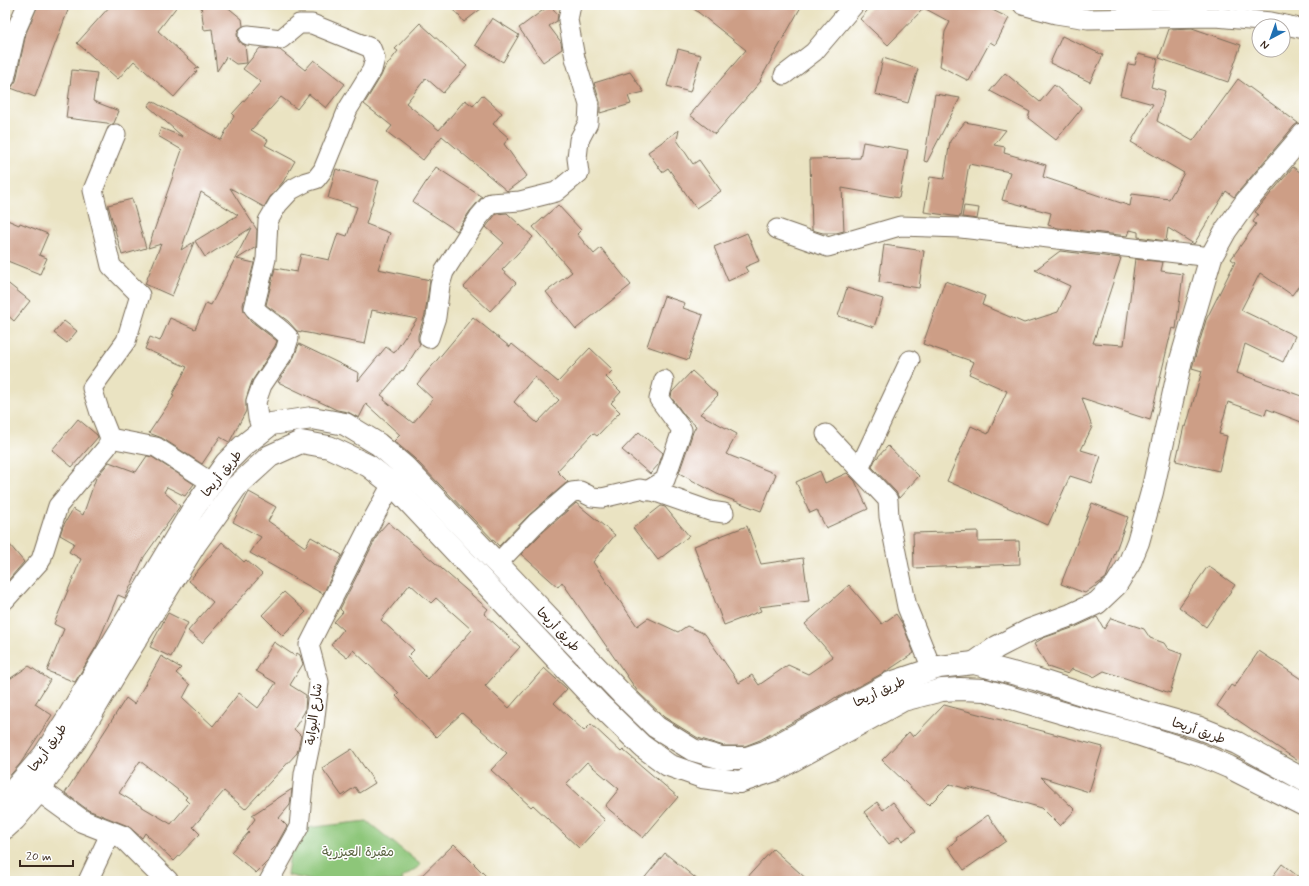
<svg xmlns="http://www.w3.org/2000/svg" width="1309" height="886" font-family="Mynerve,'Playpen Sans Arabic',sans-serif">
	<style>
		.green { fill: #8dc679; stroke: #64784c }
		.building { fill: #cd9e86; fill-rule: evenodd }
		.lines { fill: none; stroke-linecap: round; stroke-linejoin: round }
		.minor-casing { stroke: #786b57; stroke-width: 21 }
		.tertiary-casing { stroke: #786b57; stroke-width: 24 }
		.secondary-casing { stroke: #786b57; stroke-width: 24 }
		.minor { stroke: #fff; stroke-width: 19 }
		.tertiary { stroke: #fff; stroke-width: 22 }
		.secondary { stroke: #fff; stroke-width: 22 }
		.labels { text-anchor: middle; stroke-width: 3; stroke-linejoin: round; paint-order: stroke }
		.street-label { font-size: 13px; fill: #3b2a1e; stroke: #fff }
		.park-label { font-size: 13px; fill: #58613e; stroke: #fff }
	</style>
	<rect width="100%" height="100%" fill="#fff"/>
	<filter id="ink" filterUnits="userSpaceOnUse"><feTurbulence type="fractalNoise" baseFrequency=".025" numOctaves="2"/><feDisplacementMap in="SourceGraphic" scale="8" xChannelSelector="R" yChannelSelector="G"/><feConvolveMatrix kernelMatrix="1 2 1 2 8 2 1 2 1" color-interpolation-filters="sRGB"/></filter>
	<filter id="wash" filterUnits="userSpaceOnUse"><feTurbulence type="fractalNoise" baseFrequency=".012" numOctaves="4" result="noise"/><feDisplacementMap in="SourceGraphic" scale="16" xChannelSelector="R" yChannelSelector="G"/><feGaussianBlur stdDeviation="0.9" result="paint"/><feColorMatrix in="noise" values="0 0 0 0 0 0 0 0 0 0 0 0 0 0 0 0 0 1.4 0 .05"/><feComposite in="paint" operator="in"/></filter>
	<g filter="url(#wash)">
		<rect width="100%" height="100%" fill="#eae3c2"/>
		<polygon class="green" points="367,821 421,865 402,878 403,881 314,881 287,875 290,852 306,828"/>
		<g id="blocks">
			<g class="building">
				<polygon points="38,5 70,5 35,97 11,88 16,81 26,33"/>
				<polygon points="111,5 178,5 158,31 199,68 195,69 197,71 174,97 134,61 118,79 77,43"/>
				<polygon points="201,5 225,5 242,19 243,26 239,29 237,34 238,40 241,44 245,45 247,63 236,64 226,57 217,71 212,29 204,30"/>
				<polygon points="450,5 486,5 464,22"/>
				<polygon points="550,5 558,15 557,21 549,26 561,42 562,49 543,62 519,28"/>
				<polygon points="689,5 802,5 760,80 761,81 715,134 690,115 746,50"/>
				<polygon points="872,5 982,5 1009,18 995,45 990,42 969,81 940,66 945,32 950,22 924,8 888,45 860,19"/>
				<polygon points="492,18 519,35 503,62 475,45"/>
				<polygon points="420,23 467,66 443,93 426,78 406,103 439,130 465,100 473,106 482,95 502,113 493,124 509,138 504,144 527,176 507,191 442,136 423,160 387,132 392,126 364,104 381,76 384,69 398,51 395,49"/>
				<polygon points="1192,28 1241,45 1228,82 1159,58 1169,29"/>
				<polygon points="1062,36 1103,55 1090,82 1050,63"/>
				<polygon points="260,48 280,50 305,70 314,60 345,84 326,108 309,94 297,109 281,97 251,130 268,140 265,145 295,161 283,182 270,197 264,207 230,188 257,230 256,247 237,259 254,263 243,305 244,311 251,321 277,341 275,346 252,381 246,399 246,411 230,441 229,442 220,437 202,464 162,438 149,433 174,396 172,395 187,367 145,349 150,337 160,341 170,318 195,329 206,303 211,305 251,228 205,257 195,241 238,215 201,192 181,250 194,242 172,296 145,284 161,244 148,248 182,150 158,136 161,128 183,137 148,106 152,101 221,140 234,116 232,114 261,82 243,69"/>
				<polygon points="678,49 701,55 690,92 667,86"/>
				<polygon points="1138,54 1158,59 1151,87 1165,91 1157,121 1193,141 1238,79 1298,123 1294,126 1234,197 1226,191 1194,244 1168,228 1166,241 1138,237 1138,232 1130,230 1128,236 1058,228 1048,225 1051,213 1002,200 1010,172 969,164 960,217 924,212 930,177 944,179 950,141 965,122 1006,130 994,145 1005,147 1004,153 1046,165 1043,177 1130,206 1132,194 1169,199 1184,173 1131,142 1153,104 1120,95 1128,64 1135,65"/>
				<polygon points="883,58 918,69 908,103 875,94"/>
				<polygon points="72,70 97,73 93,101 119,111 114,123 111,125 107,123 66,118"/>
				<polygon points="630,72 644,92 628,96 631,104 600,113 600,102 594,83"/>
				<polygon points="1005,73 1040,102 1054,85 1082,108 1056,140 1028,118 1030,112 990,91"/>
				<polygon points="935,94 960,98 927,162 924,161"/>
				<polygon points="679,130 677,140 693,164 699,160 721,191 696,208 668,168 662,172 648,152"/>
				<polygon points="863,142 908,150 899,198 842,188 844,231 836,233 823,233 812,230 810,159 860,158"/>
				<polygon points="436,167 482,197 470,211 457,231 413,202"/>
				<polygon points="1293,167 1304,175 1304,279 1292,295 1260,273 1241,310 1295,336 1283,362 1245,344 1237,373 1304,397 1304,423 1267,409 1265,415 1228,402 1219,434 1227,436 1219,471 1176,461 1184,426 1186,427 1202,371 1192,368 1206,320 1235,262 1231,259 1256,224 1253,222 1258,214 1255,212"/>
				<path d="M336,169L379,181L366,224L390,233L378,269L430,280L425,315L418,335V340L420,344L403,371L402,370L381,395L385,398L384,400L413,423L433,399L417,384L473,317L510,347L512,344L558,382L590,348L613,370L606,377L621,392L611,403L620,412L597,436L593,433L557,471L568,482L565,484L529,515L499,546L414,458L394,441L400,435L366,404L359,418L348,412L337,410L278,382L294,357L299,344L359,373L358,381L386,347L394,353L417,319L372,310L365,344L297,331L288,321L266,305L275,268L297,272L301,254L329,260L338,233L347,236L357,207L328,198ZM534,377L559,400L537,423L514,402Z"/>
				<polygon points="132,199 146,248 122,255 108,205"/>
				<polygon points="558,205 581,230 577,234 594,254 601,248 631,285 576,329 546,292 572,272 533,227"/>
				<polygon points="964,206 979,208 977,219 962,217"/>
				<polygon points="507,213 533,237 502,270 516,283 490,311 464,287 504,243 486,227 496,214"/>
				<polygon points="5,219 19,225 20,223 48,234 39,255 47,258 40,274 5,260"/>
				<polygon points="747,233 759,261 745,267 748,272 728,281 714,247"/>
				<polygon points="884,245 924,251 919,288 879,282"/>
				<polygon points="1060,251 1121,258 1093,343 1124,345 1135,259 1163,262 1161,271 1183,274 1176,329 1172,328 1150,420 1082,398 1092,427 1081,450 1101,456 1092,483 1070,476 1048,525 947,481 971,426 988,434 1007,391 969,374 974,362 923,344 945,281 985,296 982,305 1024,323 1058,312 1070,286 1035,270"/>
				<polygon points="5,281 30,301 14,321 5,313"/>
				<polygon points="847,288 883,299 874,327 838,316"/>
				<polygon points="664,296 685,303 683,308 703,315 688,360 647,346"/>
				<polygon points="64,321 77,331 67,343 54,333"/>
				<polygon points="692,371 718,395 700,414 737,434 726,454 776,474 761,511 717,494 679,473 693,432 696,426 685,416 671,397 672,392"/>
				<polygon points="78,419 97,435 98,437 72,467 52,450"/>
				<polygon points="639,432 663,453 659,464 650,474 622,450"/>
				<polygon points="888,446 919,476 899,498 896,492 872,467 875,460"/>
				<polygon points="147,456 152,457 194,484 185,496 167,487 164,492 180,506 144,557 125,598 118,595 96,647 75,682 47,671 64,629 54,624 81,559 69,552 74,543 60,535 63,526 73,509 83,515 96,478 109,462 136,472"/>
				<polygon points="820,471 825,483 847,473 855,481 868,509 826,528 817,510 810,513 796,482"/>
				<polygon points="249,492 276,507 268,521 305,547 311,537 342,555 323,594 250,553 261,537 233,522"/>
				<polygon points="576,503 615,535 593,562 637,626 648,618 678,632 687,626 705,634 739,683 752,675 759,685 788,665 808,674 833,657 805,624 849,585 882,624 896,614 902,623 914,653 887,671 837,698 836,697 824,705 760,740 745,746 724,746 698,738 664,717 638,692 562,582 558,587 521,554 544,531"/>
				<polygon points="1092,503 1128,517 1106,578 1085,593 1061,584"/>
				<polygon points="661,506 665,507 689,536 658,560 633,528"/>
				<path d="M388,522L488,609L484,614L520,647L485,686L509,708L544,668L567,689L554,703L584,731L591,724L621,752L623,750L678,797L643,838L605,806L619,789L587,762L566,784L605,820L579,848L533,805L531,807L491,770L507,753L462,713L436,737L396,696L399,693L353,650L347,658L331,645L343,630L334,622L343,612L340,609L379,532ZM410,584L431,603L436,598L472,630L428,679L407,657L414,650L381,620Z"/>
				<polygon points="747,526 761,564 803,558 809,601 759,607 761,611 724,625 694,546"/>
				<polygon points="978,531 978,542 1019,541 1020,564 914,568 913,533"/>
				<polygon points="5,539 24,562 5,584"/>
				<polygon points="222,542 244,562 246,560 262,574 202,643 188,631 213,602 189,581"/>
				<polygon points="1208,566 1235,585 1206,627 1179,607"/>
				<polygon points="284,592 306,612 283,636 262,615"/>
				<polygon points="168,613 188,623 171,657 150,647"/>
				<polygon points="1097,617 1104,629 1111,618 1144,629 1150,638 1164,643 1168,649 1182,654 1170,693 1104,671 1094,677 1072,669 1068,674 1048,667 1034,644 1043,638 1075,627"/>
				<path d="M274,642L295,656L297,653L300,655L303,664L290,685L306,695L305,711L294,729L301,736L297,753L245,809L224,791L193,827L200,834L174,861L145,833L142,838L128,826L88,810L65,793L126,698L134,704L161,656L181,668L176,673L190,685L183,698L213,726L239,693L258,708L276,683L256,671ZM140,761L187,797L185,799L189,803L171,824L119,793Z"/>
				<polygon points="1259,651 1304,681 1304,765 1217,706 1231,685 1234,687"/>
				<polygon points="29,666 50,680 35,704 52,715 20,764 5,781 5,682"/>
				<polygon points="944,705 1103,747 1089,792 1041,777 1075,810 1060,826 1042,808 968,787 971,790 950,784 929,805 882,760 909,732 913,737"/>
				<polygon points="352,749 375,783 359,793 355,787 342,796 322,768"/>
				<polygon points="292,789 290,805 279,818 287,826 276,846 270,852 272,854 268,861 256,873 231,852 249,832 247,830 255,819 252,815"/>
				<polygon points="877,802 883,810 893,802 916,831 902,841 899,836 889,844 864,812"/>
				<polygon points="988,815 1006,841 964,870 948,847 957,840 956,838"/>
				<polygon points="454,844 491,881 416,881"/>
				<polygon points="773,849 809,881 744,881"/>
				<polygon points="665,853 699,881 642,881"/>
				<polygon points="1282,864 1304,881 1269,881"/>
			</g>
		</g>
	</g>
	<g filter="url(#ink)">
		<use href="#blocks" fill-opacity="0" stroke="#786b57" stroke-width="1"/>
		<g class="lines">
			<defs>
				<g id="minor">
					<polyline points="1023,5 1056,14 1088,19 1216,17 1271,22 1304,29"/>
					<path d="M248,35L281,39L299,24H312L371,48L375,58L372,70L348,109L323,170L316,179L306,182L291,190L278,204L268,221L266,259L254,308C265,320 279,326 289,338L285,351L262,385L256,402L258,418L262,431"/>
					<polyline points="784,75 814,52 854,5"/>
					<polyline points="5,79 16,30 27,5"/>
					<polyline points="116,134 93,190 111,266 140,295 126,341 92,388 100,413 110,438 156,447 212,483"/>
					<polyline points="777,229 828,247 900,226 961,228 1211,257"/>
					<polyline points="429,338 436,317 440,285 444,272 479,217 491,203 520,201 556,192 579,173 577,158 579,140 588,123 589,105 575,58 568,20 571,5"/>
					<polyline points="826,434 888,500 889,517 907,607 932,669"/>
					<polyline points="859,469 910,360"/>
					<polyline points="647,491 665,480 682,430 659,399 664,380"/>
					<polyline points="497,564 536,523 572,492 580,491 592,497 602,498 640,489 656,492 710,511 724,513"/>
					<polyline points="5,600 41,560 58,506 107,447 110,438"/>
					<polyline points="88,881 111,832"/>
					<polyline points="269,881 299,827 304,774 314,726 319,682 309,645 373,519 392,484 401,473"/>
				</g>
				<g id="tertiary">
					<polyline points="974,663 997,647 1030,630 1071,615 1097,603 1116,585 1129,564 1138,542 1152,492 1181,360 1211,257 1226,230 1246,202 1304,134"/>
					<polyline points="24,779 82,821 123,837 167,881"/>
				</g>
				<g id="secondary">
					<polyline points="5,800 44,755 69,716 192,511 226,463 243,446 271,424 312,418 345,424 378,444 405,467 621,693 656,727 693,750 722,758 747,758 765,752 891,683 939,667 974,663 1035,679 1091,697 1197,727 1237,743 1304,780"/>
					<polyline points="5,828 15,819 33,798 75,741 127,654 196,543 236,487 270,456 301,442 329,447 369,466 392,484 599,704 642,746 668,765 702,777 739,782 775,770 903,700 942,690 960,689 985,690 1090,721 1132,732 1196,753 1229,767 1304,805"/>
				</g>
			</defs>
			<use href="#minor" class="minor-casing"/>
			<use href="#tertiary" class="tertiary-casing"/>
			<use href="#secondary" class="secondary-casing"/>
			<use href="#minor" class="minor"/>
			<use href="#tertiary" class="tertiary"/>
			<use href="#secondary" class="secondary"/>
		</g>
	</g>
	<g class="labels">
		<g class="street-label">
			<text transform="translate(221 473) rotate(-51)" y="5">طريق أريحا</text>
			<text transform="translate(559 629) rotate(46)" y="5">طريق أريحا</text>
			<text transform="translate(879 691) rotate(-25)" y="5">طريق أريحا</text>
			<text transform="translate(313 714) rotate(-83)" y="5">شارع البوابة</text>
			<text transform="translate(1199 730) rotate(19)" y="5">طريق أريحا</text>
			<text transform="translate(47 747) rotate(-54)" y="5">طريق أريحا</text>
		</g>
		<g class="park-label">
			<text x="358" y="856">مقبرة العيزرية</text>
		</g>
	</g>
	<rect width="1309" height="886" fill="none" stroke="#fff" stroke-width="20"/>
	<g transform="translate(1271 38) rotate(221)"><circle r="19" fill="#ffffff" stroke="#b1aaa5"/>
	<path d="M0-3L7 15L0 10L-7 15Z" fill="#1f6fb2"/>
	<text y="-6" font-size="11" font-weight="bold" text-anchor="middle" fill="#3b2a1e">N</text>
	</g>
	<path d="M20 860v6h53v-6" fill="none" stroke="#3b2a1e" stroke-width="2"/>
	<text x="26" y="860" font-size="12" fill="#3b2a1e" stroke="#ffffff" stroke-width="3" paint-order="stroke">20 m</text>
</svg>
